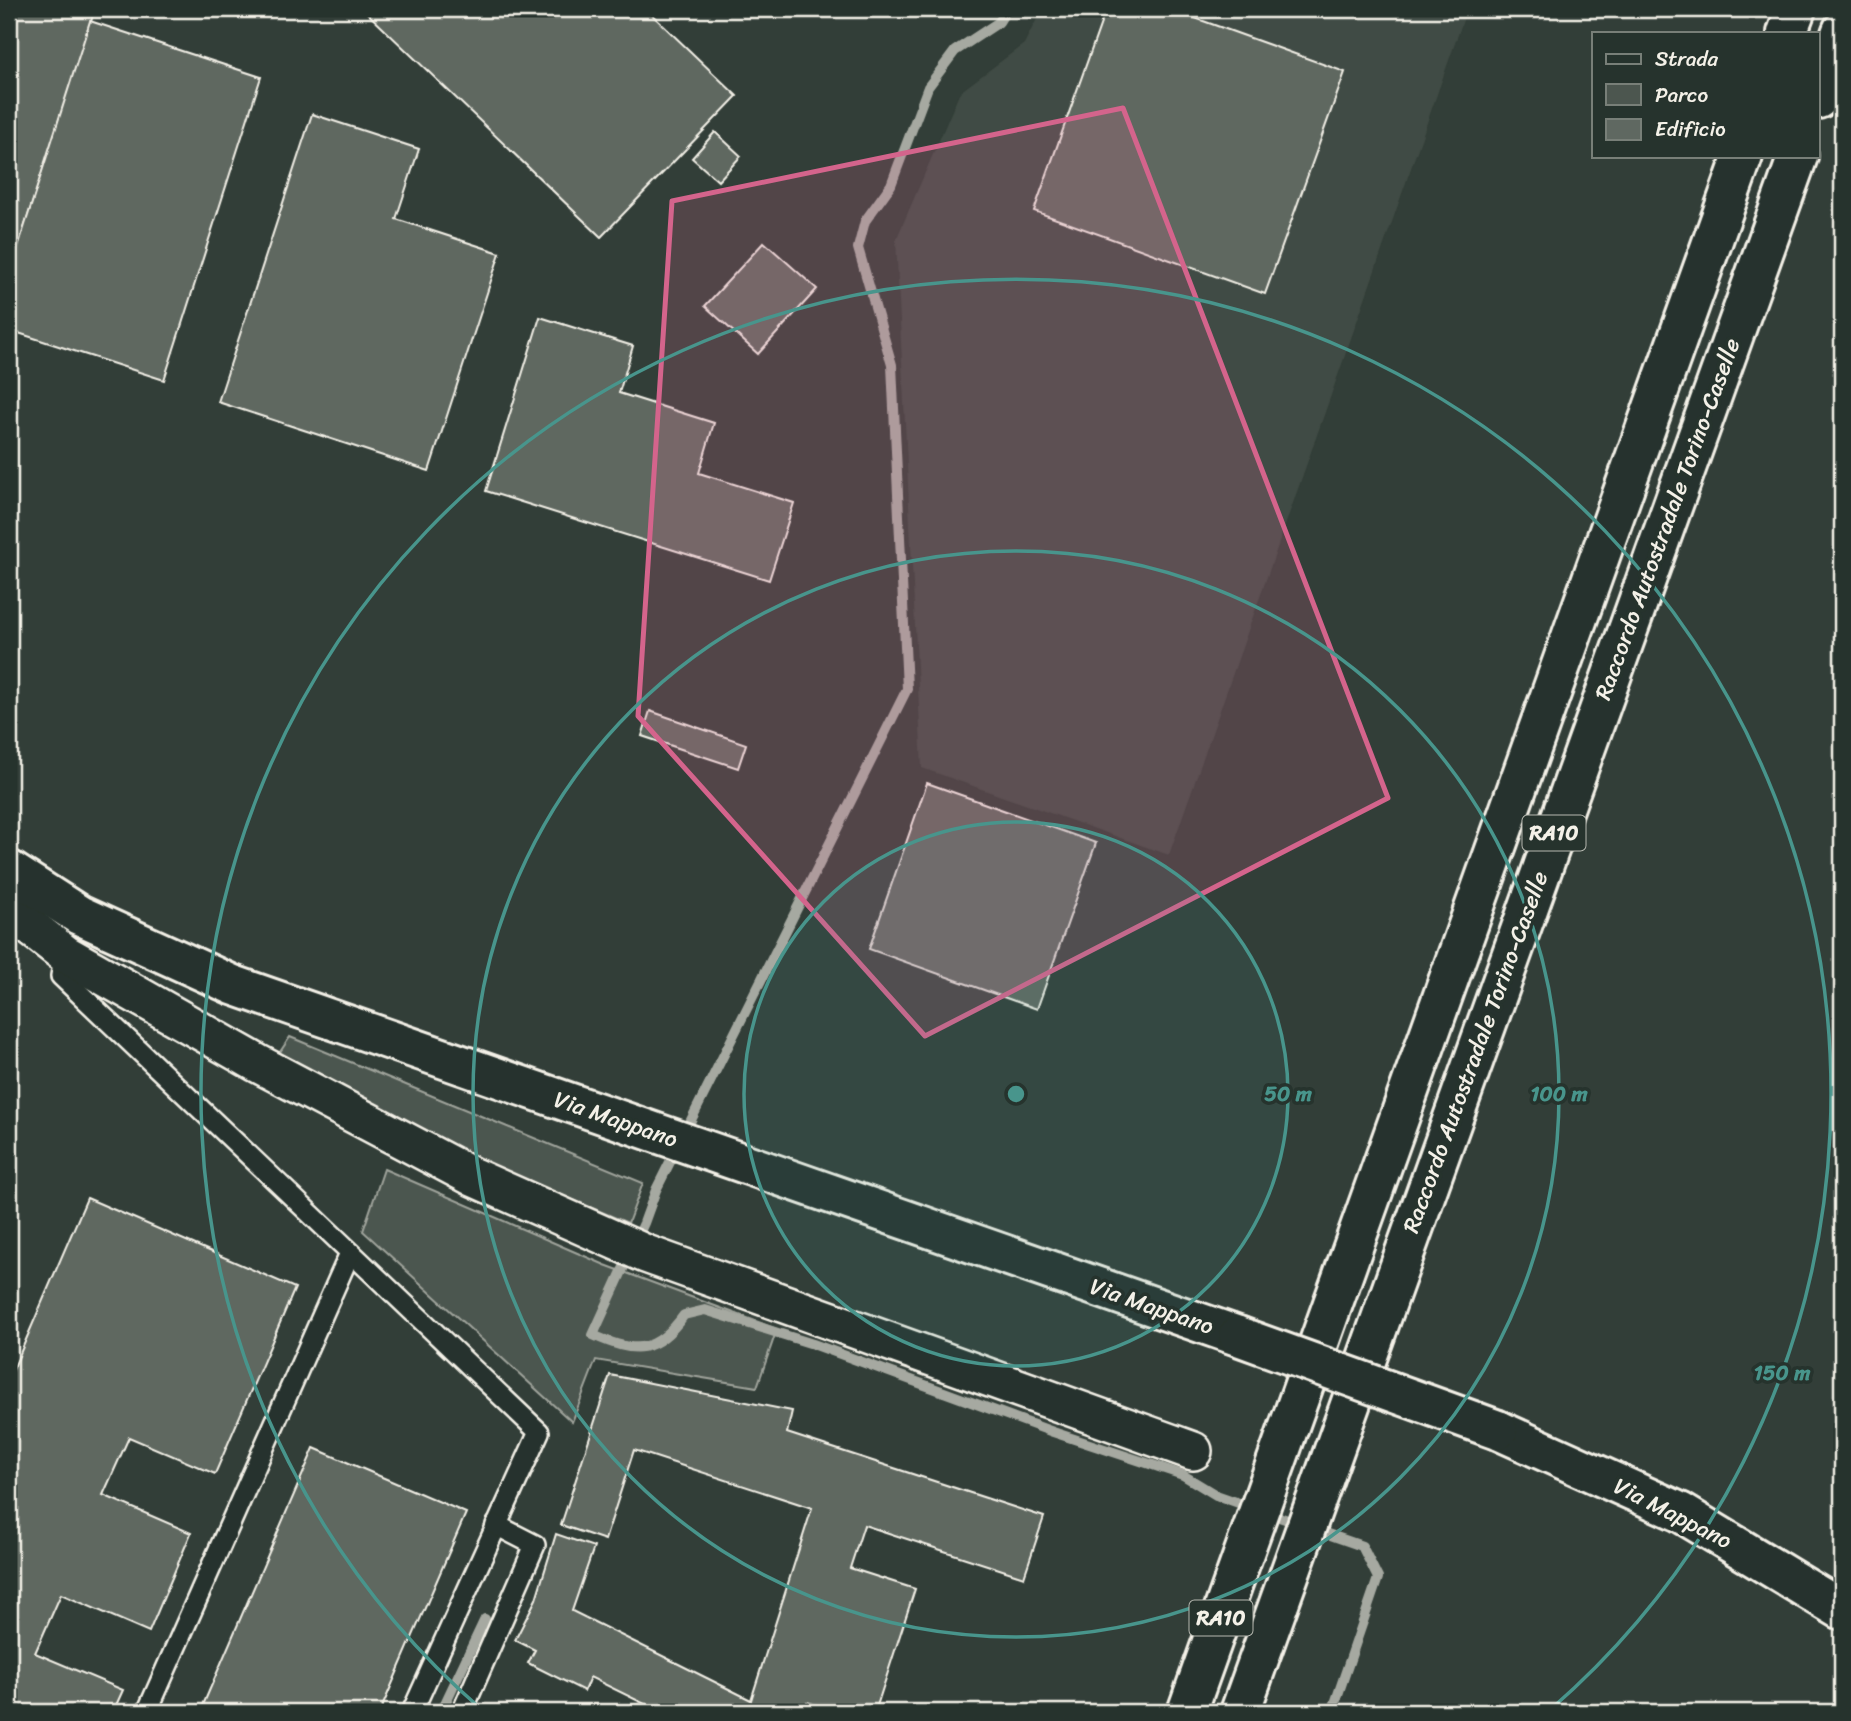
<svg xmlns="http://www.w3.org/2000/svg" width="1851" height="1721" font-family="Sriracha,sans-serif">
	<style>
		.built { fill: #404b44 }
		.green { fill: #4c564f; stroke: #a0a49c; stroke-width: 2 }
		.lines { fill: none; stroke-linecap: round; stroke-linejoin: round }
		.stream { stroke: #a6a9a1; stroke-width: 10 }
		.building { fill: #5f6861; stroke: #f4f1e8; stroke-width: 2 }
		.lane-casing { stroke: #f4f1e8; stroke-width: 24 }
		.street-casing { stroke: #f4f1e8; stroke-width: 42 }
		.secondary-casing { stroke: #f4f1e8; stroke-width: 44 }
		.highway-casing { stroke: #f4f1e8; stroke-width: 44 }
		.lane { stroke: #26332d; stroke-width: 19 }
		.street { stroke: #26332d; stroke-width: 37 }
		.secondary { stroke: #26332d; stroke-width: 38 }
		.highway { stroke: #26332d; stroke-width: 38 }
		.secondary-bridge-casing { stroke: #f4f1e8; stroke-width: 44; stroke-linecap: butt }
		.secondary-bridge { stroke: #26332d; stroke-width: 38 }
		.marked { fill: #d4648c; fill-opacity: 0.2; stroke: #d4648c; stroke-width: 5; stroke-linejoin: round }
		.ring { fill: none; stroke: #48958c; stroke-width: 3.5 }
		.labels { text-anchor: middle; stroke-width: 7; stroke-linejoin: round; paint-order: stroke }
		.shield { fill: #26332d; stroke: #b6b8b0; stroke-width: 2 }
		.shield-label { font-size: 21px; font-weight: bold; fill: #f4f1e8 }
		.street-label { font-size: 23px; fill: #f4f1e8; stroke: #26332d }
		.centre { fill: #48958c; stroke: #26332d; stroke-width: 3.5 }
		.ring-label { font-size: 21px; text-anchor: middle; font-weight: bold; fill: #48958c; stroke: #26332d; stroke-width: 7; stroke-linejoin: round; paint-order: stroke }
	</style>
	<rect width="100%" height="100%" fill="#323e38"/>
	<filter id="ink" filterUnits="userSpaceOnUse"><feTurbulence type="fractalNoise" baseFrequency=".0143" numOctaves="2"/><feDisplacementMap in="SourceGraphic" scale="14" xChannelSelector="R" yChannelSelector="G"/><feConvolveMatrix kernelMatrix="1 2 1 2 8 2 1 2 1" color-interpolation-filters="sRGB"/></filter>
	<g filter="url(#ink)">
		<polygon class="built" points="1042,9 1467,9 1169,855 922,768 896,240 960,92 1024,44"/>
		<g class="green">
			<polygon points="290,1037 643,1183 628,1223 445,1146 276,1058"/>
			<polygon points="384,1169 605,1265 777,1329 757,1387 596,1360 572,1422 363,1231"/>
		</g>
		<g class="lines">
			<g class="stream">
				<path d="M1007,9L999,22L955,51L928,87L891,185L865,221L858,248L892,365L907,689L656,1190L644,1223L593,1335C635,1354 656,1354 684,1315L705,1310L813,1344L1053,1432L1183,1475L1216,1495L1362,1546L1378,1578L1332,1712"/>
				<polyline points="441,1712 485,1619"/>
			</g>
		</g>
		<g class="building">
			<polygon points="9,9 95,9 9,275"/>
			<polygon points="363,9 646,9 737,96 601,237"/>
			<polygon points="1106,9 1170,9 1345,72 1265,294 1034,211"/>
			<polygon points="90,21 261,77 164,380 9,330 9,275"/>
			<polygon points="312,114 419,149 396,219 500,253 429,471 218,402"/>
			<polygon points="715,132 741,156 718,181 692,158"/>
			<polygon points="764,242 817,289 758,354 705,306"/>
			<polygon points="540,317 633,346 619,393 714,423 699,473 794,503 769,580 486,491"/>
			<polygon points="650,711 746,744 738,768 642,736"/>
			<polygon points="927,783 1096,843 1037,1009 869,949"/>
			<polygon points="87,1198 295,1288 215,1474 129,1437 103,1495 191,1533 149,1632 61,1594 35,1653 123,1690 113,1712 9,1712 9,1379"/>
			<polygon points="610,1375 792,1411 787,1433 1044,1517 1024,1577 864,1525 850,1568 915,1589 875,1712 840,1712 807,1702 804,1712 661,1712 590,1677 584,1691 528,1663 535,1650 515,1640 536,1599 556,1534 594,1547 572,1611 751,1700 812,1508 634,1450 605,1540 561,1525"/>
			<polygon points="314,1448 466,1513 380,1712 200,1712"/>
		</g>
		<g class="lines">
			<defs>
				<g id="lane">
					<polyline points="65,954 61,976 539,1432 412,1712"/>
					<polyline points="147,1712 350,1253"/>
					<polyline points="462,1712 535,1545 496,1525"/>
				</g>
				<polyline id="street" points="9,910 65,954 257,1063 473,1177 646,1254 1193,1451"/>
				<g id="secondary">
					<polyline points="9,870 79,915 233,985 1238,1336"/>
					<polyline points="1498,1430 1680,1512 1842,1610"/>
				</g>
				<g id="highway">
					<polyline points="1787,33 1796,9"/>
					<polyline points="1818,99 1842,31"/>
					<polyline points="1187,1712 1743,156"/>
					<polyline points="1240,1712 1798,156"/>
				</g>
			</defs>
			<use href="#lane" class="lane-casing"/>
			<use href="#street" class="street-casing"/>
			<use href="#secondary" class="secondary-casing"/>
			<use href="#highway" class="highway-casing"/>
			<use href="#lane" class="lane"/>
			<use href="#street" class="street"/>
			<use href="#secondary" class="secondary"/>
			<use href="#highway" class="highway"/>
			<defs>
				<polyline id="secondary-bridge" points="1238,1336 1498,1430"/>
			</defs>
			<use href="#secondary-bridge" class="secondary-bridge-casing"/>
			<use href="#secondary-bridge" class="secondary-bridge"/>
		</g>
	</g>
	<path class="marked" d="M1123,108L1388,798L925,1036L638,716L672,201Z"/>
	<circle cx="1016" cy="1094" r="272" fill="#48958c" fill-opacity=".12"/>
	<g class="ring">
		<circle cx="1016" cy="1094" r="272"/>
		<circle cx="1016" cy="1094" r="543"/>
		<path d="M481 1709A815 815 0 1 1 1551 1709"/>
	</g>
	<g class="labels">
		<g class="shield">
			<rect x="1522.5" y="815.5" width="63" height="35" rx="5"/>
			<rect x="1189.5" y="1600.5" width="63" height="35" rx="5"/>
		</g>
		<g class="shield-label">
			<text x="1554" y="840">RA10</text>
			<text x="1221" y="1625">RA10</text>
		</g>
		<g class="street-label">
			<text transform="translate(1667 519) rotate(-70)" y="8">Raccordo Autostradale Torino-Caselle</text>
			<text transform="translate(1475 1052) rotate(-70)" y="8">Raccordo Autostradale Torino-Caselle</text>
			<text transform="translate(616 1119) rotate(19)" y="8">Via Mappano</text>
			<text transform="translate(1152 1306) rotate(19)" y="8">Via Mappano</text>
			<text transform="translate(1673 1513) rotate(27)" y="8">Via Mappano</text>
		</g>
	</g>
	<circle cx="1016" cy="1094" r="10" class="centre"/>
	<g class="ring-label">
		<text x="1288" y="1101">50 m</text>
		<text x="1559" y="1101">100 m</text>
		<text x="1782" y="1380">150 m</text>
	</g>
	<rect width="1851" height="1721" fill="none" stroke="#26332d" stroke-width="35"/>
	<rect x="18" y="18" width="1816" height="1686" fill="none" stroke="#f4f1e8" stroke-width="2.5" filter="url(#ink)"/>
	<rect x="1592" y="32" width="228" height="126" fill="#26332d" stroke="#787f78" stroke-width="2"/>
	<rect x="1606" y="54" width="35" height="10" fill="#26332d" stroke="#787f78" stroke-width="2"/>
	<text x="1655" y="66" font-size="21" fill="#f4f1e8">Strada</text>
	<rect x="1606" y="84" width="35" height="21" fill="#4c564f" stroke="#787f78" stroke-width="2"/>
	<text x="1655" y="102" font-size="21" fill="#f4f1e8">Parco</text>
	<rect x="1606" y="119" width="35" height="21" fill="#5f6861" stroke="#787f78" stroke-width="2"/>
	<text x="1655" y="136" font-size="21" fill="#f4f1e8">Edificio</text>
</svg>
